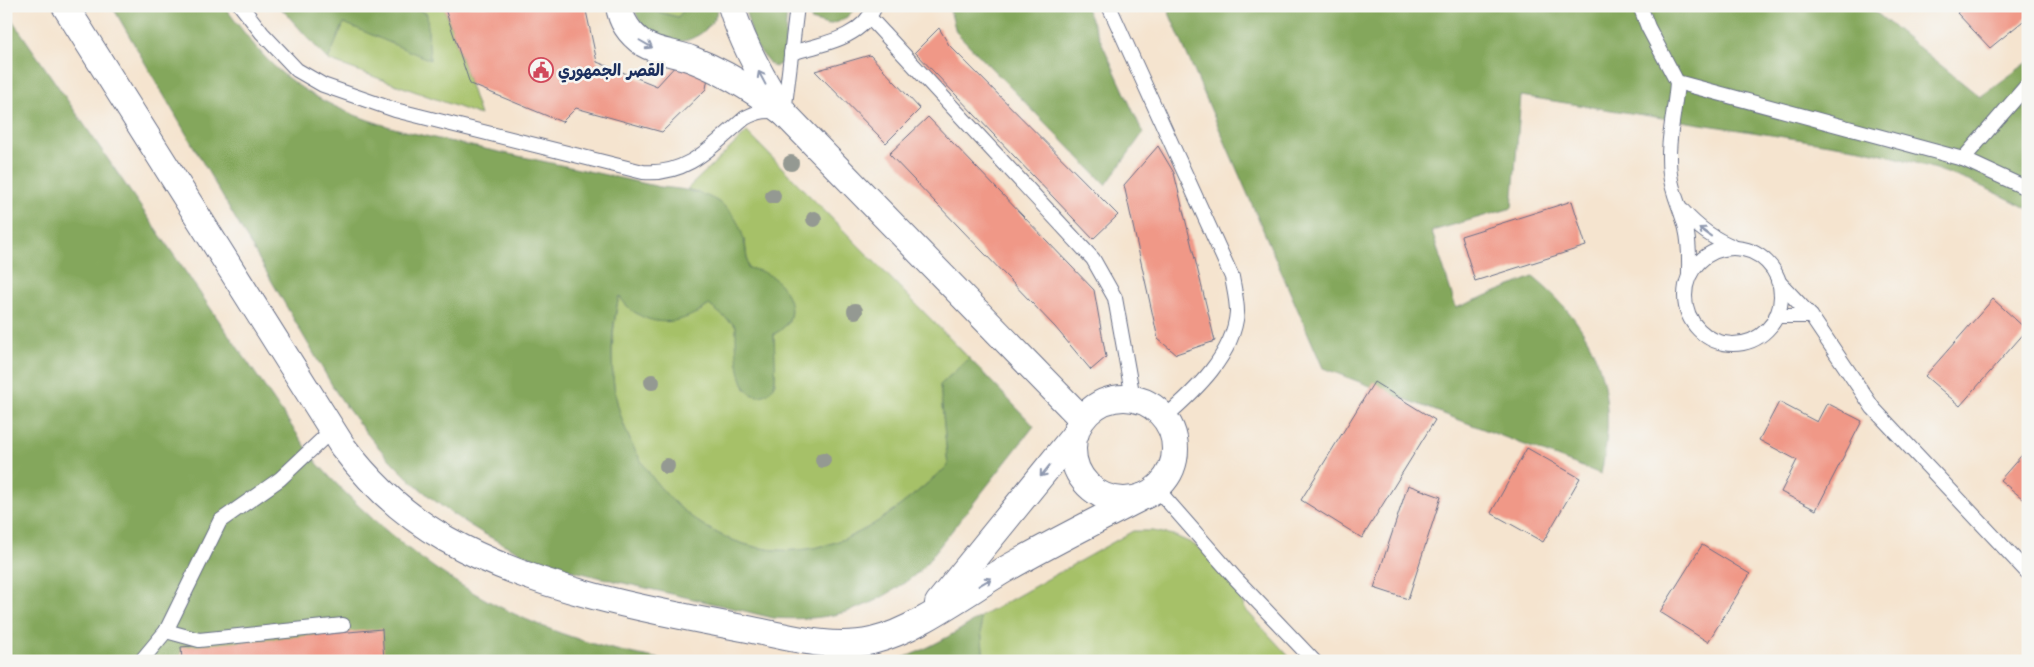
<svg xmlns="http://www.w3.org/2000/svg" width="2034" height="667" font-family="'Comic Neue','Playpen Sans Arabic',sans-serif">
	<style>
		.green { fill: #a6c167; stroke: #607862 }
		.forest { fill: #84a75c; stroke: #506b5d }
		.building { fill: #f09887 }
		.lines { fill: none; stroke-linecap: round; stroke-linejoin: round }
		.service-casing { stroke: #676e86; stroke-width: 16 }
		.minor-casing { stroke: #676e86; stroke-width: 28 }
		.service { stroke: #fff; stroke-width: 14 }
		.minor { stroke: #fff; stroke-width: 26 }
		.tree { fill: #949992 }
		.oneway { stroke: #8d97ae }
		.labels { text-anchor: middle; stroke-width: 5; stroke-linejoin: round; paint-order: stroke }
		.poi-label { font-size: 16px; font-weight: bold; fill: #1b2f5e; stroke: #f6f6f2; text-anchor: start }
	</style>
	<rect width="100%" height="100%" fill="#f6f6f2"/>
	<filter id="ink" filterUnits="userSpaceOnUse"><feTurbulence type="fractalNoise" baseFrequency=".02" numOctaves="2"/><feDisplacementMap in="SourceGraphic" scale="10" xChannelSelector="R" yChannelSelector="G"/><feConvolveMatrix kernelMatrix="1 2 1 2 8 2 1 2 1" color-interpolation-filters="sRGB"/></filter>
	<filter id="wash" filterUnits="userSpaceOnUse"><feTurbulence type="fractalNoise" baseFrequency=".0096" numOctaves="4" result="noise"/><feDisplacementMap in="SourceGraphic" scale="20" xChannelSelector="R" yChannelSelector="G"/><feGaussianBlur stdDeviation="1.12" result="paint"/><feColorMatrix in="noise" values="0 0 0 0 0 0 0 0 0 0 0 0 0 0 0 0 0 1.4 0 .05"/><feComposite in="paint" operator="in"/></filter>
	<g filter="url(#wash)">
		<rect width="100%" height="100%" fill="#f5e4cf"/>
		<g class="green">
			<polygon points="412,6 444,6 480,115 328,60 344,22 427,14"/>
			<polygon points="649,6 687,6 678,17 650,10"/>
			<path d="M747,132L969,358L940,385L948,466C913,495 880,527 836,542C730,579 628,489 614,386C610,355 613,326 619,296L629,308L698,313L709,305L736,326L738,364L745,389L775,383L774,334C813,315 775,273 748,268L745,241L701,193L687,189Z"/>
			<polygon points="1133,531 1153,531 1173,535 1191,543 1210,555 1237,589 1245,609 1293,661 984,661 980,617"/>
		</g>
		<g class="forest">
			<path d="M112,6H224C249,39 267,65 302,88C358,125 422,135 485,149C543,161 602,174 660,187C698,190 734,197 744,240C746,249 747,259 748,268C758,270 769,273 777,281C794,298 798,322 774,334C774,346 777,375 774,384C772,391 767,395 760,396C735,398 736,342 736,326L709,305C684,323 655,330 629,308C625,304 622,300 619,296C612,326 610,355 614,386C629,489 730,579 836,542C880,527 913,495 948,466L940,385L969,358L1034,426L921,570C874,609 833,622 773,618C725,606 676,595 628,584C594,576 559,569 526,555C443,518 387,467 336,392Z"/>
			<polygon points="279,6 412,6 427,14 430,60 344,23 328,60"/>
			<path d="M634,6H649L650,10L678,17L687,6H719C707,53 644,54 634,6Z"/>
			<polygon points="744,6 787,6 784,59 782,63 775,67 771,65 755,45"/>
			<polygon points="812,6 858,6 847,17 838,22 828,25 811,20"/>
			<polygon points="949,6 1085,6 1143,133 1106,185 956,32"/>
			<path d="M1166,6H1868L1980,97L2028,62V209C1975,180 1920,162 1861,149L1521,96L1512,208L1432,231L1456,308L1533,277C1599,330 1619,392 1601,474L1323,368Z"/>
			<path d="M6,11L317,463C391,545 476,607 581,640C610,650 640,655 670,661H6Z"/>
			<path d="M980,617L984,661H895C926,650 953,635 980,617Z"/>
		</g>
		<g id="blocks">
			<g class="building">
				<polygon points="444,6 585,6 597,62 657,86 678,63 708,77 706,89 662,132 576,108 562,122 470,84"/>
				<polygon points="1965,6 2028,6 2028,17 1990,48 1957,13"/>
				<polygon points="939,28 949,45 1118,215 1093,239 915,52"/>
				<polygon points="870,55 920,109 886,143 815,71"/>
				<polygon points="928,117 1094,290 1106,357 1091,370 1055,327 889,154"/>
				<polygon points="1158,146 1174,173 1215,341 1176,354 1158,339 1124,185"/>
				<polygon points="1572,201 1586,246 1475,281 1461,236"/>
				<polygon points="1993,299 2027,330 1960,406 1925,376"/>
				<polygon points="1374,382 1435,420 1362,538 1301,500"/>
				<polygon points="1779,402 1817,422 1827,403 1862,421 1816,510 1781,492 1797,460 1759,440"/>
				<polygon points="1527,448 1580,478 1543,542 1491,513"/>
				<polygon points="2028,448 2028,503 2000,480"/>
				<polygon points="1408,485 1441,497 1408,599 1374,588"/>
				<polygon points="1702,545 1750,574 1708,642 1660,612"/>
				<polygon points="382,629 384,661 182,661 181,647"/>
			</g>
		</g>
	</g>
	<g filter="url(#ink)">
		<use href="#blocks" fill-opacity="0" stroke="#676e86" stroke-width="1"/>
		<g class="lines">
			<defs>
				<g id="service">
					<path d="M241,6L262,33L297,70L323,85L395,110L643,172C688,176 713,145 745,118C758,111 769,109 784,113L797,6"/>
					<path d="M1109,6L1232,277C1234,289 1237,300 1237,312C1234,355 1195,391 1164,418"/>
					<polyline points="1640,6 1648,27 1677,82 1963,159 2028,189"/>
					<polyline points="869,17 1093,259 1115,298 1133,398"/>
					<path d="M791,53C821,44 862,39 875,6"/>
					<path d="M1677,82C1675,113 1666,143 1670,174C1672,193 1682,211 1686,229C1690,245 1689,260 1689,275"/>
					<polyline points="1963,159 2028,84"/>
					<path d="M1683,211C1698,228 1713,239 1734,247"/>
					<circle cx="1733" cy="296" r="48"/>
					<polyline points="1778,281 1811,316 1873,408 2028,573"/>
					<polyline points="1776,316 1811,316"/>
					<polyline points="1157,489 1236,579 1314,661"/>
					<polyline points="166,631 199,640 343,625"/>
					<polyline points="141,661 166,631 220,521 280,479 332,430"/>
				</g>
				<g id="minor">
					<path d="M65,6L343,447C371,484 405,516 446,539C534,589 650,611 748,629C788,637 832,650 872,641C915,631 967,592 1006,569C1051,543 1098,520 1144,496"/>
					<path d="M619,6C621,22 631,35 644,44C657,52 676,53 691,59C725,72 755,91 784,113C762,79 743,45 731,6"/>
					<polyline points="784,113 1082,419"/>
					<circle cx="1124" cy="449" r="51"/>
					<polyline points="938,603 1076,433"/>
				</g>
			</defs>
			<use href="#service" class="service-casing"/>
			<use href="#minor" class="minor-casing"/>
			<use href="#service" class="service"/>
			<use href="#minor" class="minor"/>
		</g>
		<g class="tree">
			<circle cx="791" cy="163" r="8"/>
			<circle cx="773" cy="196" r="8"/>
			<circle cx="814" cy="219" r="8"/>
			<circle cx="855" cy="311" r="8"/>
			<circle cx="652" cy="382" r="8"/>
			<circle cx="823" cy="460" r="8"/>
			<circle cx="667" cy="466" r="8"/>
		</g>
		<defs><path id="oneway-shaft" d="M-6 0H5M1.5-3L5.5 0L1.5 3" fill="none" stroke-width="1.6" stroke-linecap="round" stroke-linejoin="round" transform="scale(1.25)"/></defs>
		<g class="oneway">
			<use href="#oneway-shaft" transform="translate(646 44) rotate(30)"/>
			<use href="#oneway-shaft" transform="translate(762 78) rotate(-118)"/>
			<use href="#oneway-shaft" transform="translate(1705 232) rotate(-144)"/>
			<use href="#oneway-shaft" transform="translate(1045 471) rotate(129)"/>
			<use href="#oneway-shaft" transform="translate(985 582) rotate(-31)"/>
		</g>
	</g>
	<defs>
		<symbol id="civic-ring" viewBox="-11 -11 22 22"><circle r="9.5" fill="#f6f6f2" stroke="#d1495b" stroke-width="1.5"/><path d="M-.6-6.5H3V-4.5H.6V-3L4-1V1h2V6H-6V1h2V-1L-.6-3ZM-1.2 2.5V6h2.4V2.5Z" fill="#d1495b"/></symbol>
	</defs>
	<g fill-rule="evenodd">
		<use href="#civic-ring" x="527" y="56" width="28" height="28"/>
	</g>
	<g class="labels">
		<g class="poi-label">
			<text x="558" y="76">القصر الجمهوري</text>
		</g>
	</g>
	<rect width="2034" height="667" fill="none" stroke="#f6f6f2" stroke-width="25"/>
</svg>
